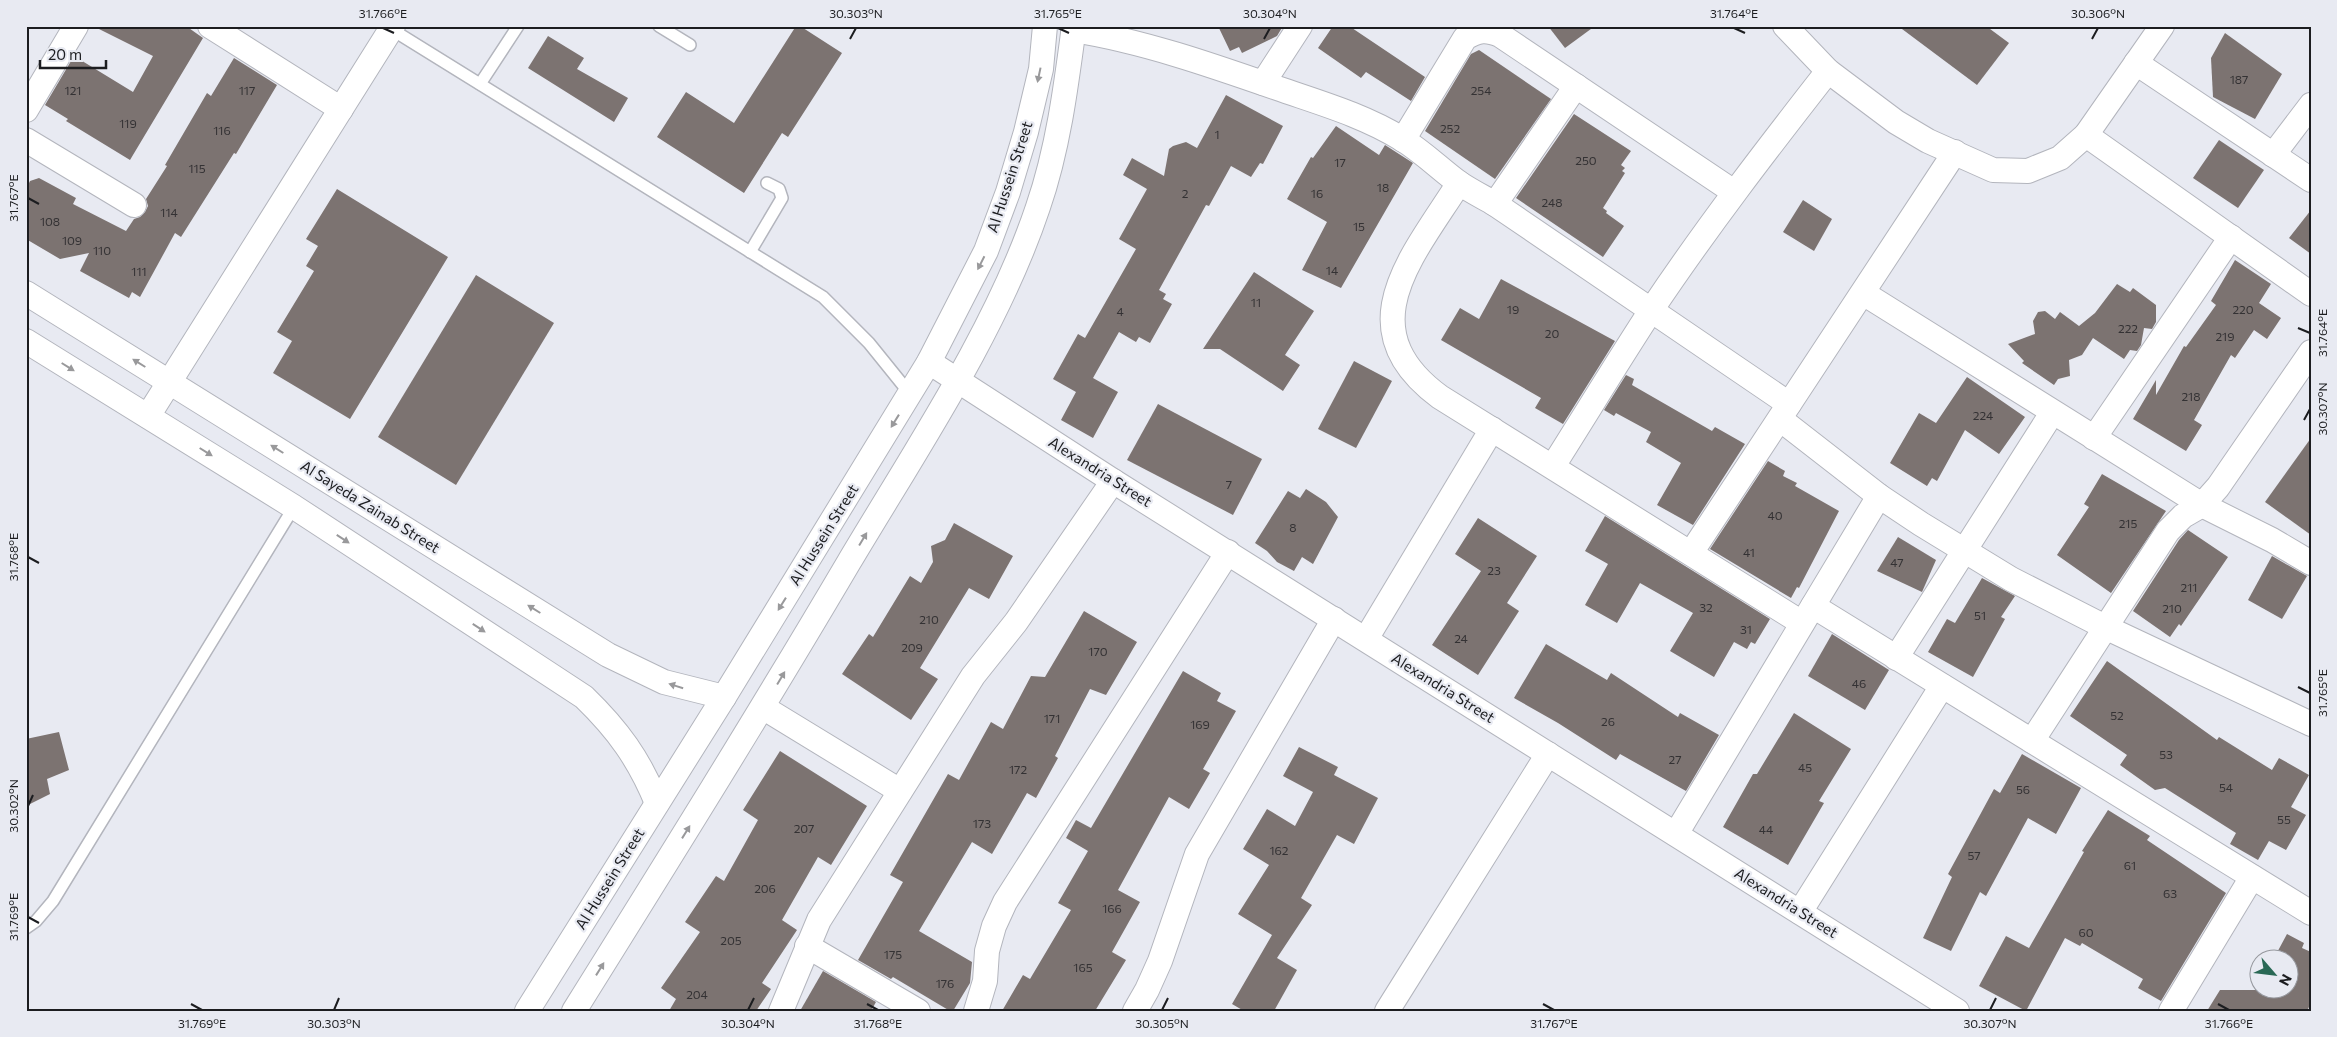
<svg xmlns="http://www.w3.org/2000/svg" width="2337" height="1037" font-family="Commissioner,sans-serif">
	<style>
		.building { fill: #7c7371 }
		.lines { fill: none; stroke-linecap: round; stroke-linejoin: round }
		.service-casing { stroke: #b3b5bd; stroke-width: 14 }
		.minor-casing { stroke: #b3b5bd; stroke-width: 26 }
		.service { stroke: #fff; stroke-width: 11 }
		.minor { stroke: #fff; stroke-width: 24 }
		.oneway { fill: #99999b }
		.ticks { fill: none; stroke: #1c1d20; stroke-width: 2 }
		.labels { text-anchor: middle; stroke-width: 4.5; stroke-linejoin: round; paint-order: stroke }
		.number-label { font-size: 12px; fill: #343234 }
		.street-label { font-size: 15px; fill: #1c1d20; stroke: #e8eaf2 }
		.neatline { fill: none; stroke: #1c1d20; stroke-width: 2 }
		.ticks-label { font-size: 12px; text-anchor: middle; fill: #1c1d20 }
	</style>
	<rect width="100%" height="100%" fill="#e8eaf2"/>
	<g class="building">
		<polygon points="93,26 186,26 203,38 130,160 66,121 68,119 45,105 74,56 133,92 153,56"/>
		<polygon points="796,26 800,26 842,53 788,137 782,133 744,193 657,137 686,92 734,123"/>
		<polygon points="1218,26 1283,26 1277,36 1242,53 1239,47 1230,51"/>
		<polygon points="1333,26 1349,26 1425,77 1411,101 1366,72 1361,78 1318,48"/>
		<polygon points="1548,26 1595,26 1565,48"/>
		<polygon points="1898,26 1986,26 2009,43 1977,85"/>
		<polygon points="2225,33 2282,74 2255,119 2213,97 2211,58"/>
		<polygon points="548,36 584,58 577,69 628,98 614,122 528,68"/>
		<polygon points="1479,50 1551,99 1495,179 1425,131 1471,54"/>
		<polygon points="234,58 277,85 236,154 234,153 181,237 175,233 140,297 132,292 129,298 80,271 89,253 60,259 26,239 26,189 30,181 39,178 76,198 73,204 126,231 134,219 140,217 145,212 148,206 146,199 167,166 165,165 207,93 211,96"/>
		<polygon points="1226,95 1283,126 1263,164 1260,163 1251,177 1231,166 1209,206 1206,205 1159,290 1166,294 1163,299 1172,304 1150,343 1139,337 1136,342 1119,332 1093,378 1118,392 1093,438 1061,420 1076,392 1053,379 1078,334 1085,338 1136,249 1119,239 1147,189 1123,175 1132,158 1164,176 1169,149 1173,146 1186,142 1197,148"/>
		<polygon points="1574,114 1631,151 1621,165 1625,168 1622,171 1625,173 1603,208 1607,211 1606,213 1624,226 1603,257 1516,198"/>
		<polygon points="1336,126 1379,155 1385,145 1413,163 1341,288 1302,270 1327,222 1287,199 1311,157 1313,158"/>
		<polygon points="2219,140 2264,170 2238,208 2193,178"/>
		<polygon points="337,189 448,257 350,419 273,373 292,341 277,332 314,271 306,266 318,246 306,239"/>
		<polygon points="1803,200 1832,219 1814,251 1783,232"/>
		<polygon points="2311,210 2311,254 2289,238"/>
		<polygon points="2235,260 2271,284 2259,303 2281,318 2267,339 2254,330 2235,358 2231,355 2194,420 2202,425 2186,451 2133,419 2156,380 2156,395 2184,346 2186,347 2216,305 2211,301"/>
		<polygon points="1254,272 1314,311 1285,355 1300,365 1283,391 1220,349 1203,349"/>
		<polygon points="476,275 554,323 456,485 378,437"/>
		<polygon points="1501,279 1615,341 1563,424 1535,408 1541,398 1441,340 1460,308 1479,319"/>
		<polygon points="2117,284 2130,292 2133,288 2156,305 2156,322 2152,329 2144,328 2141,345 2137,351 2130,350 2124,359 2093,338 2082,355 2069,360 2070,376 2058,379 2054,385 2022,363 2024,361 2008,344 2035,334 2033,321 2038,312 2045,311 2055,319 2060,312 2079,326 2095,313"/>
		<polygon points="1354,361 1392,381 1356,448 1318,429"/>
		<polygon points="1626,375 1634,379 1632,385 1712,431 1715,427 1745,444 1693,525 1657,505 1681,463 1646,442 1651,432 1616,413 1614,416 1604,410"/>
		<polygon points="1967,377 2025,417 1999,454 1965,430 1937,481 1932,478 1927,486 1890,463 1919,413 1936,423"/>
		<polygon points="1158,404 1262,459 1233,515 1127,460"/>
		<polygon points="2311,438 2311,535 2265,502"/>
		<polygon points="1768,461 1785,471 1783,476 1797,483 1795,486 1839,511 1799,588 1797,587 1791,598 1710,549"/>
		<polygon points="2102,474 2166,511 2111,593 2057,555 2089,507 2084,504"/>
		<polygon points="1306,489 1326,502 1338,517 1313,564 1302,557 1294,571 1277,562 1267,551 1255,543 1288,491 1300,498"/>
		<polygon points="1605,516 1770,619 1755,644 1751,642 1747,649 1734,642 1714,677 1670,651 1693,613 1640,583 1617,623 1585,605 1608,564 1585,551"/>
		<polygon points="1478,518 1537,556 1507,603 1519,611 1478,675 1432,645 1481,571 1455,554"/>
		<polygon points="954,523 1013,556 989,599 969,588 920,668 938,679 911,720 842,674 869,634 873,637 910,576 921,583 933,562 931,546 945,540"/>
		<polygon points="2188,530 2228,557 2181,626 2179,624 2170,637 2133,611 2179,540"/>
		<polygon points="1898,537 1936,560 1922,592 1877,571"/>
		<polygon points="2272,556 2307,576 2282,619 2248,600"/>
		<polygon points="1982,578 2015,596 2001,617 2005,619 1973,677 1928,652 1947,619 1955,623"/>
		<polygon points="1084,611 1137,642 1106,695 1090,689 1055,756 1058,758 1036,798 1027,793 992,854 972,842 919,931 972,962 970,983 953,1011 950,1011 893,977 891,979 858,960 903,882 890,875 948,774 959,780 991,722 1003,729 1031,676 1045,677"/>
		<polygon points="1832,634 1889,670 1865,710 1808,676"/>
		<polygon points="1546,644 1607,680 1611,673 1678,717 1680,713 1719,735 1686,791 1620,754 1616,760 1558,723 1514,698"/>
		<polygon points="2107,661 2217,740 2219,737 2272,770 2279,758 2309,775 2291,807 2306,815 2286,850 2269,841 2258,860 2230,844 2236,833 2165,788 2155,790 2120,765 2127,755 2070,716"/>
		<polygon points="1183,671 1221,693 1217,701 1236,711 1203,769 1210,773 1189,809 1169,797 1118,890 1140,902 1112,952 1126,960 1095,1011 1002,1011 1023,975 1030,979 1071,910 1058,903 1088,851 1066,838 1076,820 1091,828"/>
		<polygon points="1794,713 1851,749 1819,801 1824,803 1788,865 1723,827 1753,774 1757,774"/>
		<polygon points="59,732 69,770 47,779 50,794 26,806 26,739"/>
		<polygon points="1299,747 1338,767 1334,775 1378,798 1354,844 1337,835 1301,898 1312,905 1277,958 1297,970 1274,1011 1244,1011 1232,1004 1272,935 1238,914 1269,865 1243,849 1267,809 1295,826 1313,792 1283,776"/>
		<polygon points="780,751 867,806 831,865 818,857 782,920 797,930 762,983 771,989 756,1011 669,1011 676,999 661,988 700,932 685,922 716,876 724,881 758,820 743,810"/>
		<polygon points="2022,754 2081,788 2056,834 2028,818 1986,896 1980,892 1951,951 1923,938 1952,877 1948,874 1994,789 2000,793"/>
		<polygon points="2108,810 2150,836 2147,840 2226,893 2161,1001 2138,988 2143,979 2082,943 2080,946 2065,938 2026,1011 1979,986 2006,936 2029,948 2084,852 2082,851"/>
		<polygon points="2287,934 2304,943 2302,948 2311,952 2311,1003 2307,1011 2207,1011 2220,990 2258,990 2260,987 2260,990 2290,990 2290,960 2273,960"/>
		<polygon points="823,971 876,1002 871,1011 800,1011"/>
	</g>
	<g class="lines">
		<defs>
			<g id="service">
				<polyline points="659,26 690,45"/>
				<polyline points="391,29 823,297 869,343 911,395"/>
				<polyline points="480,84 518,26"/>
				<polyline points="750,252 782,198 779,189 767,183"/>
				<polyline points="26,928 36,921 53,901 294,507"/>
			</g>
			<g id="minor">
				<polyline points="210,26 341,109"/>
				<polyline points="1785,26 1828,71 1896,122 1928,141 1993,170 2028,171 2060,158 2086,135 2162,26"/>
				<path d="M1073,30C1142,41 1211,65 1277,88C1320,103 1363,115 1402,139C1423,152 1440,169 1459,183C1471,191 1483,197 1495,204L1789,404"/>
				<polyline points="2136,63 2311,180"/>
				<polyline points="1263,83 1300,26"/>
				<polyline points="26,110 76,26"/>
				<polyline points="2086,135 2311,294"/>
				<polyline points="26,140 134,205"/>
				<path d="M1403,140L1465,38C1478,30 1486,29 1500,35L1734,192"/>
				<polyline points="2273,155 2311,105"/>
				<path d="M1459,183C1413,256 1346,328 1440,397L1802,623"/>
				<polyline points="1495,204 1576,86"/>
				<polyline points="26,293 608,655 664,682 724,697"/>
				<polyline points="1863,293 2202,505 2272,540 2311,563"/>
				<path d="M26,341L294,507L584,697C618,730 639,759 657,803"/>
				<polyline points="929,362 1113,481 1957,1011"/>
				<polyline points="148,416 393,26"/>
				<polyline points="1780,419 1879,496 1921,524 2011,579 2107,628 2311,724"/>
				<polyline points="2094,438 2231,237"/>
				<path d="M1553,466C1586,414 1618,361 1652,309C1707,227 1767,149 1828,71"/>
				<polyline points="1691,553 1955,152"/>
				<polyline points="1813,606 2311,913"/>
				<polyline points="1366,639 1492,429"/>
				<polyline points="1896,658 2052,413"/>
				<polyline points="764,708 900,791"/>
				<polyline points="2032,741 2168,531 2183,516 2202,505 2218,487 2311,352"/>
				<polyline points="1676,834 1879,496"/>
				<polyline points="1800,912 1942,686"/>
				<polyline points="807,946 918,1011"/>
				<polyline points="527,1011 724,697 929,362 986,251 1008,192 1026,132 1041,69 1045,26"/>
				<path d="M574,1011C667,862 760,713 849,562C915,451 997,330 1038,207C1058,149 1066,87 1074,26"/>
				<polyline points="781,1011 819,920 973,676 1016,622 1113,481"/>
				<polyline points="976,1011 985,981 987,951 994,926 1005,902 1228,552"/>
				<polyline points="1135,1011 1147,990 1160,961 1197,854 1334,619"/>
				<polyline points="1387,1011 1548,754"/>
				<polyline points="2171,1011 2252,877"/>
			</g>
		</defs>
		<use href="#service" class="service-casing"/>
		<use href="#minor" class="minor-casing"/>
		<use href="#service" class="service"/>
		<use href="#minor" class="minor"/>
	</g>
	<defs><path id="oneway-solid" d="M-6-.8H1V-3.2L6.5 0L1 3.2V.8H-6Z" transform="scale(1.25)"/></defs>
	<g class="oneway">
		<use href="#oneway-solid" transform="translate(1039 75) rotate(102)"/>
		<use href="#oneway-solid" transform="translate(981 263) rotate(117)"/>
		<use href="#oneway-solid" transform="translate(139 363) rotate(-148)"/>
		<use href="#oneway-solid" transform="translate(68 367) rotate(32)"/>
		<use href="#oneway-solid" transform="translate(895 421) rotate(122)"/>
		<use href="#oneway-solid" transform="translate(277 449) rotate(-148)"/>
		<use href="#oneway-solid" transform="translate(206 452) rotate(32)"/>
		<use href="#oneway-solid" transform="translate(343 539) rotate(33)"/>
		<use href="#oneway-solid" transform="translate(863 539) rotate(-59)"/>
		<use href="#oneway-solid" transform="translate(782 604) rotate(122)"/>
		<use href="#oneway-solid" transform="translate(534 609) rotate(-148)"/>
		<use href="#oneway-solid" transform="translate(479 628) rotate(33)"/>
		<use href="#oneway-solid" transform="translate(781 678) rotate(-59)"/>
		<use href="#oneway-solid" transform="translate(676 686) rotate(-163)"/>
		<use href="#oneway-solid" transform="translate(686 832) rotate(-58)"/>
		<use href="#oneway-solid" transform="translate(600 969) rotate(-58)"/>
	</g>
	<path class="ticks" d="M383,28L394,33M1058,28L1069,33M1734,28L1745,33M850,39L856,28M1264,39L1270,28M2092,39L2098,28M28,198L39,204M2298,328L2310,333M2304,420L2310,409M28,557L39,563M2298,687L2310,693M28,806L33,795M28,917L39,923M191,1004L202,1010M867,1004L878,1010M1543,1004L1554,1010M2218,1004L2229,1010M334,1010L339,998M748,1010L754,998M1162,1010L1168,998M1990,1010L1996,998"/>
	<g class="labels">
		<g class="number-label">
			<text x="2239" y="84">187</text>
			<text x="73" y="95">121</text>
			<text x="247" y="95">117</text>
			<text x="1481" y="95">254</text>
			<text x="128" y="128">119</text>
			<text x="1450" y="133">252</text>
			<text x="222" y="135">116</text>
			<text x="1217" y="139">1</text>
			<text x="1586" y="165">250</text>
			<text x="1340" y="167">17</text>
			<text x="197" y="173">115</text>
			<text x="1383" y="192">18</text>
			<text x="1185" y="198">2</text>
			<text x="1317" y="198">16</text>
			<text x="1552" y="207">248</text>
			<text x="169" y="217">114</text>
			<text x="50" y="226">108</text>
			<text x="1359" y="231">15</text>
			<text x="72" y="245">109</text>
			<text x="102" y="255">110</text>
			<text x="1332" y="275">14</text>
			<text x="139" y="276">111</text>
			<text x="1256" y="307">11</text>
			<text x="1513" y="314">19</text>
			<text x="2243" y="314">220</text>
			<text x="1120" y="316">4</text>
			<text x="2128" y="333">222</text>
			<text x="1552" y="338">20</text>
			<text x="2225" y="341">219</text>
			<text x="2191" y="401">218</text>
			<text x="1983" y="420">224</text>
			<text x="1229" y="489">7</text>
			<text x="1775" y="520">40</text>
			<text x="2128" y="528">215</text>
			<text x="1293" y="532">8</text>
			<text x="1749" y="557">41</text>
			<text x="1897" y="567">47</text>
			<text x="1494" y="575">23</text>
			<text x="2189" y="592">211</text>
			<text x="1706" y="612">32</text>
			<text x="2172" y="613">210</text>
			<text x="1980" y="620">51</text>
			<text x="929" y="624">210</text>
			<text x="1746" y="634">31</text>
			<text x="1461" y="643">24</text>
			<text x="912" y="652">209</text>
			<text x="1098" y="656">170</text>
			<text x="1859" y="688">46</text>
			<text x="2117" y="720">52</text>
			<text x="1052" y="723">171</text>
			<text x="1608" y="726">26</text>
			<text x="1200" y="729">169</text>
			<text x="2166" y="759">53</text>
			<text x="1675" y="764">27</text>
			<text x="1805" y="772">45</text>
			<text x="1018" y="774">172</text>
			<text x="2226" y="792">54</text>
			<text x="2023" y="794">56</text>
			<text x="2284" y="824">55</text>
			<text x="982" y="828">173</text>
			<text x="804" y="833">207</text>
			<text x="1766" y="834">44</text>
			<text x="1279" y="855">162</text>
			<text x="1974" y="860">57</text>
			<text x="2130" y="870">61</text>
			<text x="765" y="893">206</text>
			<text x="2170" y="898">63</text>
			<text x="1112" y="913">166</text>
			<text x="2086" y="937">60</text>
			<text x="731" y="945">205</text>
			<text x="893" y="959">175</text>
			<text x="1083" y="972">165</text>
			<text x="945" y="988">176</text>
			<text x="697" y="999">204</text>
		</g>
		<g class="street-label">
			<text transform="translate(1010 177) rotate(-72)" y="5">Al Hussein Street</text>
			<text transform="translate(1100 472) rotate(32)" y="5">Alexandria Street</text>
			<text transform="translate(370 507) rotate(32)" y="5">Al Sayeda Zainab Street</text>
			<text transform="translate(824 535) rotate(-58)" y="5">Al Hussein Street</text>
			<text transform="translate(1443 688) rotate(32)" y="5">Alexandria Street</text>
			<text transform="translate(610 879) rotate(-58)" y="5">Al Hussein Street</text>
			<text transform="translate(1786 903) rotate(32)" y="5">Alexandria Street</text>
		</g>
	</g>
	<rect width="2337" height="1037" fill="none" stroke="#e8eaf2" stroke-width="55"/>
	<g transform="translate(2274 974) rotate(118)"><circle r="24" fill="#e8eaf2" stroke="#96989e"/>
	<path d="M0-4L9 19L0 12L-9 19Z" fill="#296855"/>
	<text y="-8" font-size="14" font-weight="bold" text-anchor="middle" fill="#1c1d20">N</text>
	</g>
	<path d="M40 60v8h66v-8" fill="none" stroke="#1c1d20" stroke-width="2.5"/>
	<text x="48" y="60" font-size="15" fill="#1c1d20" stroke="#e8eaf2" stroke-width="4" paint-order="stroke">20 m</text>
	<rect x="28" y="28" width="2282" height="982" class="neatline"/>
	<g class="ticks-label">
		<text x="383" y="18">31.766°E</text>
		<text x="856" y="18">30.303°N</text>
		<text x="1058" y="18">31.765°E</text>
		<text x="1270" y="18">30.304°N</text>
		<text x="1734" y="18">31.764°E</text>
		<text x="2098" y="18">30.306°N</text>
		<text transform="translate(14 198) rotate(-90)" y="4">31.767°E</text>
		<text transform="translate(2323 333) rotate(-90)" y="4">31.764°E</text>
		<text transform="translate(2323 409) rotate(-90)" y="4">30.307°N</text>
		<text transform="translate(14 557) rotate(-90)" y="4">31.768°E</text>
		<text transform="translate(2323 693) rotate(-90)" y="4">31.765°E</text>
		<text transform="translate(14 806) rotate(-90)" y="4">30.302°N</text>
		<text transform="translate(14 917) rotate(-90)" y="4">31.769°E</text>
		<text x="202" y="1028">31.769°E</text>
		<text x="334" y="1028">30.303°N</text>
		<text x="748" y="1028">30.304°N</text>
		<text x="878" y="1028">31.768°E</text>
		<text x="1162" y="1028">30.305°N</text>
		<text x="1554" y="1028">31.767°E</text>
		<text x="1990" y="1028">30.307°N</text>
		<text x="2229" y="1028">31.766°E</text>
	</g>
</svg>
